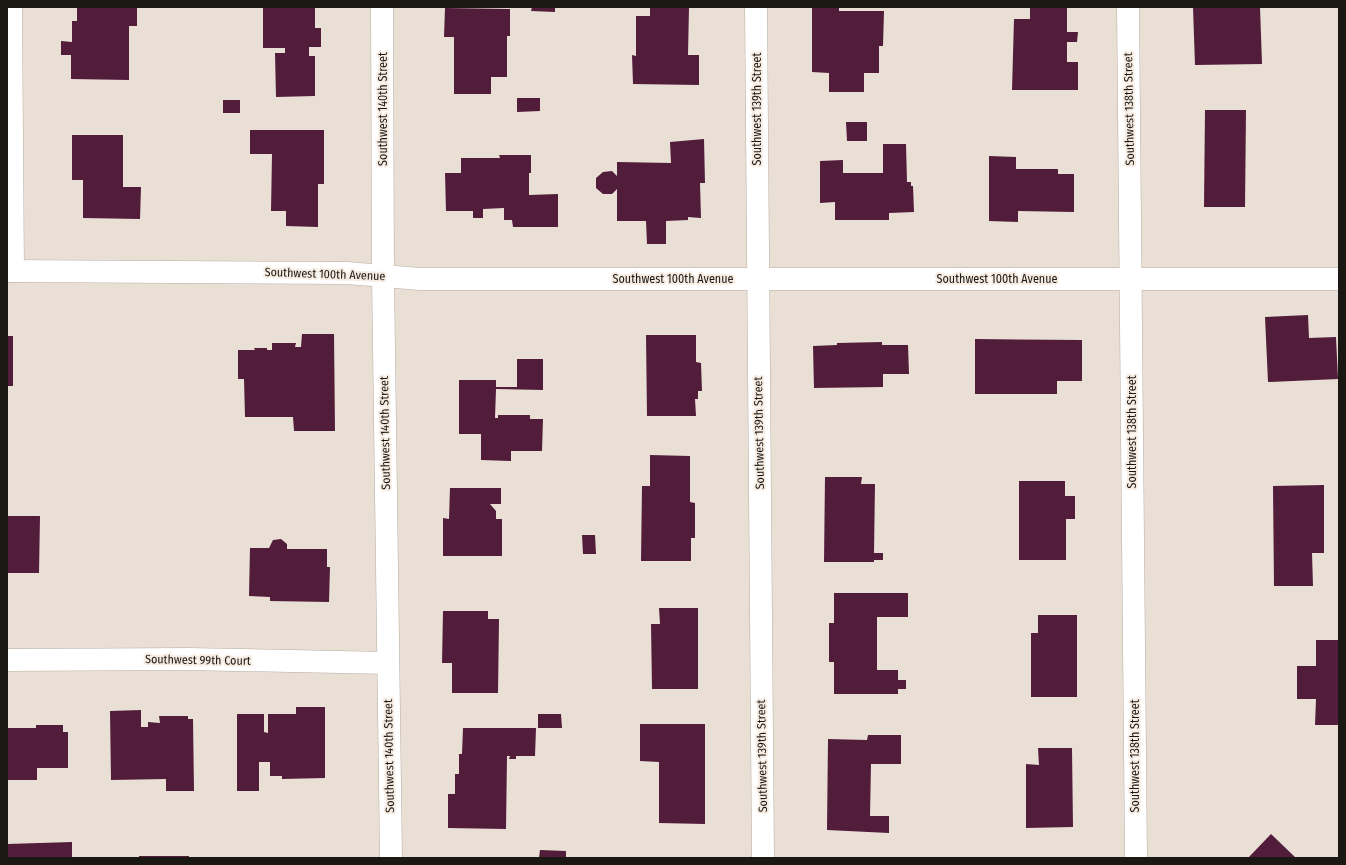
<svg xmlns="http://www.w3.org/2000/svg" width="1346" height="865" font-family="'Fira Sans Condensed',sans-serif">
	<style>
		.building { fill: #521c3b }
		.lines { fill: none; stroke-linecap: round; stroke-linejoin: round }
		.minor-casing { stroke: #b6ada3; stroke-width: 23 }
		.minor { stroke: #fff; stroke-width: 22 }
		.labels { text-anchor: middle; stroke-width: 4; stroke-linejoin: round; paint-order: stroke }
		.street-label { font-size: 12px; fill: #1b1814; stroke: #f7ece2 }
	</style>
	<rect width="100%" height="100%" fill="#e9dfd5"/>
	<g class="building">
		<polygon points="77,7 137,7 137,26 129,26 129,80 71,79 71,55 61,55 61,41 72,42 72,21 77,21"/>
		<polygon points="263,7 315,7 315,28 321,28 321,47 309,47 309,56 315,56 315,96 276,97 275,53 285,53 285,48 263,48"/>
		<polygon points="532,7 555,8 555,12 531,11"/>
		<polygon points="650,7 689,7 688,55 699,55 699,85 633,84 632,55 636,56 636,16 650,16"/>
		<polygon points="812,7 839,7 839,11 884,11 883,46 879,46 879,73 864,73 864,92 829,92 829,73 812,72"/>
		<polygon points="1030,7 1067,7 1067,32 1078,32 1077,42 1067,42 1067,62 1078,62 1078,90 1012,90 1014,19 1030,19"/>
		<polygon points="1193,7 1260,7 1262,64 1195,65"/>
		<polygon points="445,8 510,9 510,36 507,36 507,77 491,77 491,94 454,94 454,37 444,37"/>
		<polygon points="517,98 540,98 540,111 517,112"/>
		<rect x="223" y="100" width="17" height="13"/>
		<polygon points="1205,110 1246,110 1245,207 1204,207"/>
		<polygon points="846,122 867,122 867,141 847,141"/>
		<polygon points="250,130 324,130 324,184 318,184 318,227 286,226 286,211 271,211 272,154 250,154"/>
		<polygon points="72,135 123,135 123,187 141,187 140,219 83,218 83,180 72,180"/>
		<polygon points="704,139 705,183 700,183 701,218 688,217 688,220 666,221 666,244 647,244 646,221 617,221 617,189 612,194 603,194 596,188 596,178 603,172 612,171 617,176 617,162 671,163 670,142"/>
		<polygon points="883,144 906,144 907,182 911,182 911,186 913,186 914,212 889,213 889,220 835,220 835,202 820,203 820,161 843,160 843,173 883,173"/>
		<polygon points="499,155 531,155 531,173 529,173 529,195 558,194 558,227 513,227 512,220 504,220 504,208 483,209 483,218 473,218 473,211 446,211 445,173 461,173 461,158 500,158"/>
		<polygon points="989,156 1016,157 1016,169 1058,169 1058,174 1074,174 1074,212 1018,211 1018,222 989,221"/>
		<polygon points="1308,315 1309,338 1336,337 1338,379 1268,382 1265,317"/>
		<polygon points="302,334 334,334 335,431 294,431 293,417 245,417 244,379 238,379 238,350 255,350 254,348 267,348 267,350 272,350 272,343 296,343 295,347 301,347"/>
		<polygon points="646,335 696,335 696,362 701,363 702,391 698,391 698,399 695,399 696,416 647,416"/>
		<rect x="7" y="336" width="6" height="50"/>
		<polygon points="975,339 1082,340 1082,381 1057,381 1057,394 975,394"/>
		<polygon points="882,342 882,345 908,345 909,374 883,374 883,387 814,388 813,346 837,345 837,343"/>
		<polygon points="517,359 543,359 543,390 496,389 495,418 498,418 498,415 530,415 530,419 543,419 542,451 511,451 511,461 481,460 481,434 459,434 459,380 496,380 496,387 517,387"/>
		<polygon points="650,455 690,456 690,502 695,503 695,538 691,538 691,561 641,561 642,486 650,486"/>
		<polygon points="825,477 862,477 861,484 875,484 874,553 883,553 883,560 874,560 874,562 824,562"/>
		<polygon points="1019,481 1065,481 1065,496 1075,496 1075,519 1066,519 1066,560 1019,560"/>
		<polygon points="1324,485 1324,553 1312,553 1313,586 1274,586 1273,486"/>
		<polygon points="450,488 501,488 501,504 490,504 496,511 496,519 502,519 502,556 443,556 443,518 449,519"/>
		<polygon points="7,516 40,516 39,573 7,573"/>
		<polygon points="582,535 595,535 596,554 583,554"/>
		<polygon points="281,539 287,544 287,549 327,549 327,567 330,567 329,602 270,601 270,597 249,596 250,548 269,548 273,540"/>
		<polygon points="834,593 908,593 908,617 877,617 877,670 898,670 898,680 906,680 906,689 898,689 898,694 834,694 834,662 829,662 829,623 834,623"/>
		<polygon points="659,608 698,608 698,689 652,689 651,624 660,624"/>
		<polygon points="443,611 488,611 488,619 499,619 498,693 452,693 452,663 442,663"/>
		<polygon points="1038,615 1077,615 1077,697 1031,697 1031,633 1038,633"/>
		<polygon points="1316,640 1339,640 1339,725 1315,725 1316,699 1297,699 1297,666 1316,666"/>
		<polygon points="296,707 325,707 325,778 282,779 282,776 270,776 270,762 259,762 259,791 237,791 237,714 264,714 264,732 268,733 268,714 296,714"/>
		<polygon points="141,710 141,727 148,727 148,722 160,723 159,716 188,716 188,719 193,719 194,791 166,791 166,779 111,780 110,711"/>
		<polygon points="538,714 561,714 562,728 538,728"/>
		<polygon points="640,724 705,724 705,824 659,823 659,762 640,761"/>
		<polygon points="36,725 63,725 63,732 68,732 68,768 37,768 37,780 7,780 7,728 36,728"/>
		<polygon points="463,728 536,728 535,756 516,756 516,759 509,759 510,756 507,756 506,829 448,828 448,794 455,794 455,774 459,774 459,754 462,754"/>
		<polygon points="868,735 901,735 901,764 871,764 870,816 889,816 889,833 827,830 828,739 867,740"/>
		<polygon points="1038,748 1072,748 1073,827 1026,828 1026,764 1039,765"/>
		<polygon points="1271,834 1296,858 1248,858"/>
		<polygon points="72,842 72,858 7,858 7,844"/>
		<polygon points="540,850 566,851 566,858 539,858"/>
		<rect x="139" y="856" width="50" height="2"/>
	</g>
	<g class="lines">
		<defs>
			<g id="minor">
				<polyline points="11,7 13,271"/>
				<polyline points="382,7 383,276 391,858"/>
				<polyline points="756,7 763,858"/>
				<polyline points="1128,7 1136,858"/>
				<polyline points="7,271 347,273 420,279 1339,279"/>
				<polyline points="7,660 187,659 388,663"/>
			</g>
		</defs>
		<use href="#minor" class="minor-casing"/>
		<use href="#minor" class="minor"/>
	</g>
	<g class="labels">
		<g class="street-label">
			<text transform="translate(383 109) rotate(-90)" y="4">Southwest 140th Street</text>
			<text transform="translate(757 109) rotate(-90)" y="4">Southwest 139th Street</text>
			<text transform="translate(1129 109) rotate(-91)" y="4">Southwest 138th Street</text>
			<text transform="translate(325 274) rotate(2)" y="4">Southwest 100th Avenue</text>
			<text x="673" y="283">Southwest 100th Avenue</text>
			<text x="997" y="283">Southwest 100th Avenue</text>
			<text transform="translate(1132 432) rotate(-90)" y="4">Southwest 138th Street</text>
			<text transform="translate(385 433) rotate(-91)" y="4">Southwest 140th Street</text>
			<text transform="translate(759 433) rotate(-91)" y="4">Southwest 139th Street</text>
			<text transform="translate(198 660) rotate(1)" y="4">Southwest 99th Court</text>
			<text transform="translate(389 756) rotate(-91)" y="4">Southwest 140th Street</text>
			<text transform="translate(762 756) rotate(-91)" y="4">Southwest 139th Street</text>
			<text transform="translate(1135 756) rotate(-90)" y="4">Southwest 138th Street</text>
		</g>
	</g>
	<rect width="1346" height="865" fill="none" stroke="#1b1814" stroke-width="16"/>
</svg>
